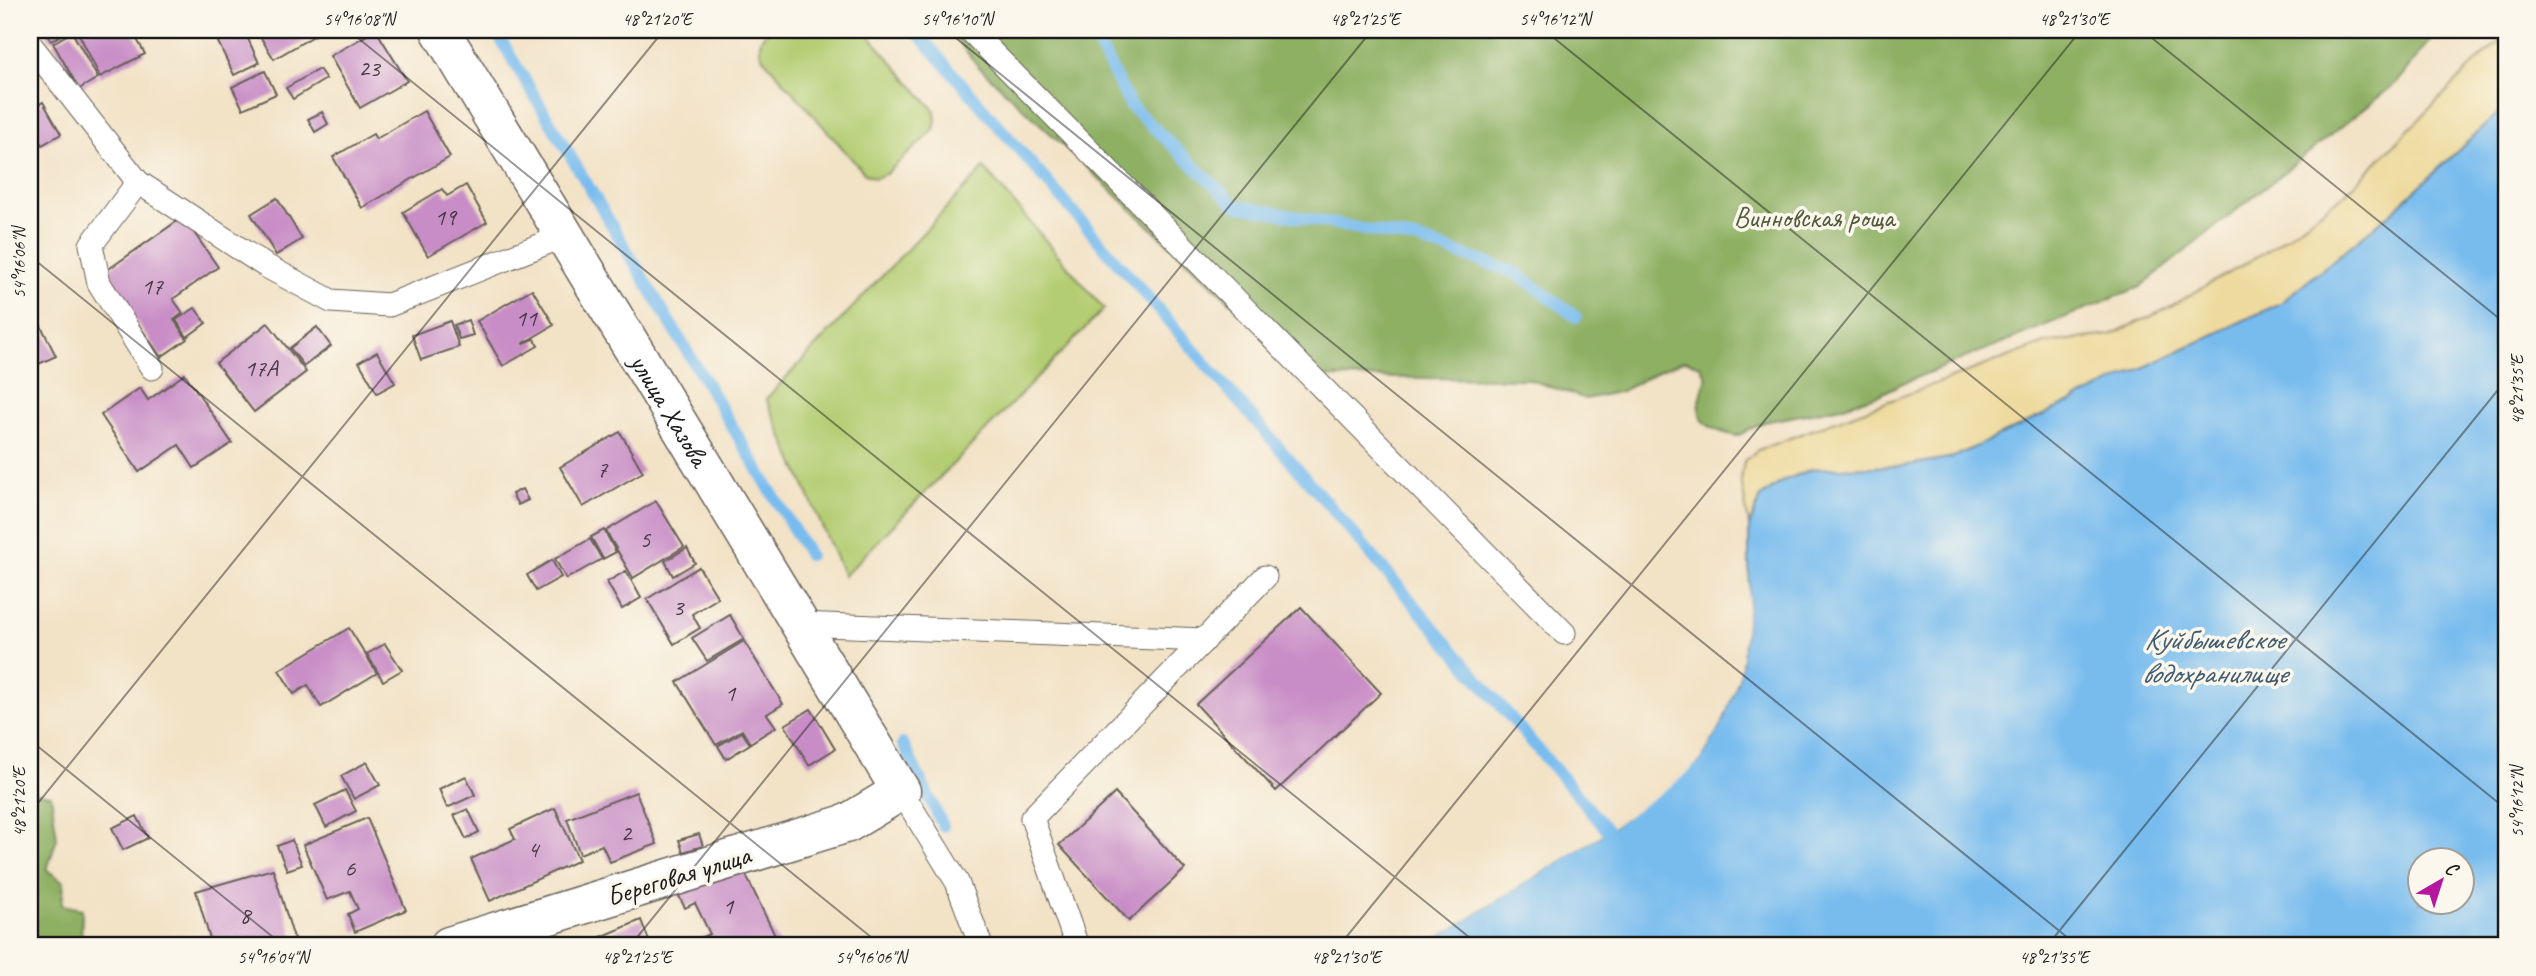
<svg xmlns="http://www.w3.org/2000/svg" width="2536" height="976" font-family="Caveat,sans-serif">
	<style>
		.green { fill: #b3cd72; stroke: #687447; stroke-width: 2 }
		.forest { fill: #8eb064; stroke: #556640; stroke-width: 2 }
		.sand { fill: #eeda9e; stroke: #857b5d; stroke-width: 2 }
		.water { fill: #78bcee; stroke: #4a6c85; stroke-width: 2; fill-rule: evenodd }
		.pier { fill: #f2e2c6 }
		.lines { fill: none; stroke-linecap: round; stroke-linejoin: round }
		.stream { stroke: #78bcee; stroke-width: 12 }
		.building { fill: #c88dc6 }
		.lane-casing { stroke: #676158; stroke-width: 25 }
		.street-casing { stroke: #676158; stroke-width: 41 }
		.lane { stroke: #fff; stroke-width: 23 }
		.street { stroke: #fff; stroke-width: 38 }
		.ticks { fill: none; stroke: #1c1c1c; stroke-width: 2; stroke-opacity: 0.45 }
		.labels { text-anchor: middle; stroke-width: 7; stroke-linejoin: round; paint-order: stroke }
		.number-label { font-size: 24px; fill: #473846 }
		.park-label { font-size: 28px; fill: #515a3a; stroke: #fbf7ec }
		.street-label { font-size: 28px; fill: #1c1c1c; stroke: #fbf7ec }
		.water-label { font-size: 30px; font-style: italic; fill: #415c70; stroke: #fbf7ec }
		.neatline { fill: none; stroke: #1c1c1c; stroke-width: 2.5 }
		.ticks-label { font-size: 18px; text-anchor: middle; fill: #1c1c1c }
	</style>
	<rect width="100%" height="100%" fill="#fbf7ec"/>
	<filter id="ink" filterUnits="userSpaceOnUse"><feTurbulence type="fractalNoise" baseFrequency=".0143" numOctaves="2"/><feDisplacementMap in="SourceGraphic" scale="14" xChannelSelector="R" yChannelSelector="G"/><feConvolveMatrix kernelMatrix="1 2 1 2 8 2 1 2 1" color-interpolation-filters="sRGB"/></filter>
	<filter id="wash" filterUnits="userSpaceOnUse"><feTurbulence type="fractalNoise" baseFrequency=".00686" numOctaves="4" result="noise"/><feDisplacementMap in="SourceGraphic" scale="28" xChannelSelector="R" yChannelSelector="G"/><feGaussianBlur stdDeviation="1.57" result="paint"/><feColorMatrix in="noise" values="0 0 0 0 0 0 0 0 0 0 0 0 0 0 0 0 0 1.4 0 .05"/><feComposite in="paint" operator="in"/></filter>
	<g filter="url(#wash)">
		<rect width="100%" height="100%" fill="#f2e2c6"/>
		<g class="green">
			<path d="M769,30H864L935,111L936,120L934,130L886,174L875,178L865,174L763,58C757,47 759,38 769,30Z"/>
			<polygon points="984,168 1104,309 844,576 766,399"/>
		</g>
		<g class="forest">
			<path d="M949,30H2438L2396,83L2140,287L1898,385L1881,394L1837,408L1764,422L1737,436C1697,427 1692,416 1707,378L1701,366L1685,360L1660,370L1622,391L1586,399L1528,379L1311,377L978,66Z"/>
			<polygon points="30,792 51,795 57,838 47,870 64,882 62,905 82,909 81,946 33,946 30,934"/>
		</g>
		<polygon class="sand" points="2506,36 2506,106 2391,213 2281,303 1954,457 1903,466 1812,469 1783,481 1761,497 1749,526 1741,480 1744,461 1758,450 2045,343 2110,335 2160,312 2267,251 2346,193 2477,61"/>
		<path class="water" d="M2506,106V946H1424L1608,831L1701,760L1723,720L1740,673L1749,599V526L1761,497L1783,481L1812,469L1903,466L1954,457L2281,303L2391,213ZM2420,860H2462V902H2420Z"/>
		<polygon class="pier" points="1747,521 1749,599 1740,673 1723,720 1701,760 1679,780 1608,831 1424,946 1421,946 1499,893 1606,828 1677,777 1698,758 1720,719 1736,672 1746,599"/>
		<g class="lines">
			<g class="stream">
				<polyline points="495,30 809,555"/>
				<polyline points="915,30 1334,511 1608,831"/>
				<polyline points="1091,30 1130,105 1235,205 1419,240 1516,273 1576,317"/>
				<polyline points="903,744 943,826"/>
			</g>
		</g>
		<g id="blocks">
			<g class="building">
				<polygon points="44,30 69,30 51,41"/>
				<polygon points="77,30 132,30 145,54 100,77"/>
				<polygon points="239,30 244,30 259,63 234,75 217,40"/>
				<polygon points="256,30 324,30 274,59"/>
				<polygon points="376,30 407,81 360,108 330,56"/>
				<polygon points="72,32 98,78 79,89 53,43"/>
				<polygon points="319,69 326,79 293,99 286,88"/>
				<polygon points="265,71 276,94 243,109 232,87"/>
				<polygon points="43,102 61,134 42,145 30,123 30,110"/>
				<polygon points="424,111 450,157 362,208 333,157 373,134 376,139"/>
				<polygon points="322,112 328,124 315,132 308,119"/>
				<polygon points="466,185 487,222 428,256 403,212 442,189 447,196"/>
				<polygon points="277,198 302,239 276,255 251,214"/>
				<polygon points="183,217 218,267 173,299 183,313 174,320 187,339 161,357 103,273"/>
				<polygon points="532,289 554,325 522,344 534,339 538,346 503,366 477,321"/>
				<polygon points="195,308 206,323 187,337 176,320"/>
				<polygon points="38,320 56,356 30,368 30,324"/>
				<polygon points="468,320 473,335 459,339 454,325"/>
				<polygon points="450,321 459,347 421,360 412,335"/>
				<polygon points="268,323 306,372 254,412 216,363"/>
				<polygon points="317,327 331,346 304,366 290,348"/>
				<polygon points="377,352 395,383 377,393 359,362"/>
				<polygon points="185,374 232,443 194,468 179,445 139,472 101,415 140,388 148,400"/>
				<polygon points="620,432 643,472 583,507 560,467"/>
				<polygon points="522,489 528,500 518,505 512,494"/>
				<polygon points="656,501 684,547 633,578 606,531"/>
				<polygon points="604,530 616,552 603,559 591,537"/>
				<polygon points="590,539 602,559 566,579 555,559"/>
				<polygon points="687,548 695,563 673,576 665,561"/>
				<polygon points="552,560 561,577 536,591 527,575"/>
				<polygon points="699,567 718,598 692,614 700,628 674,644 647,599"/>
				<polygon points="626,571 641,598 622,609 607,582"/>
				<polygon points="1301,607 1381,693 1276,791 1196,704"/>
				<polygon points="730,615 744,639 707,661 692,638"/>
				<polygon points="349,628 377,673 321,707 308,685 294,694 279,670"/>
				<polygon points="744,641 783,704 767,714 776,727 750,743 742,730 716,745 677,682"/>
				<polygon points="385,644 402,670 383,681 367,654"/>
				<polygon points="811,709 835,749 809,765 785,725"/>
				<polygon points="742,732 750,744 726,759 718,746"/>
				<polygon points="367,762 380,785 354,799 341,776"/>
				<polygon points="466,776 475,795 447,808 439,789"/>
				<polygon points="345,790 356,811 326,827 315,805"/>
				<polygon points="636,792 657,844 610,862 602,845 580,854 567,819"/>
				<polygon points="1115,793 1185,869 1129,921 1059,845"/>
				<polygon points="555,808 579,860 490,901 471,859 515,839 510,829"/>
				<polygon points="468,809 479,832 466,839 454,815"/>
				<polygon points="137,816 148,838 123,850 112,828"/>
				<polygon points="367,818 406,910 355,932 348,914 358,909 350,891 327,900 303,845"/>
				<polygon points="699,834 703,846 683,852 679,840"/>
				<polygon points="292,840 302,865 287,870 277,846"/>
				<polygon points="742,867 780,946 700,946 697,940 710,934 695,903 685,908 677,892"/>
				<polygon points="273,869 294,939 269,946 212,946 196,891"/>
				<polygon points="641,920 651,946 591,946 589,942"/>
			</g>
		</g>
	</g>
	<g filter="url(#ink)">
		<use href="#blocks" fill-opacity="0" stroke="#676158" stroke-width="2"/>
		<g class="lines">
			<defs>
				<g id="lane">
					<polyline points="970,30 1564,633"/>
					<polyline points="30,44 138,182 266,266 331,301 389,305 564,236"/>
					<polyline points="138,182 91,245 99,283 152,368"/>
					<polyline points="800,624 1205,640"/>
					<polyline points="901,791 957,882 981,946"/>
					<polyline points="1077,946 1032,818 1265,577"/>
				</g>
				<g id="street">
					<path id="s1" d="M440,30L901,791L848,823L449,946"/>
				</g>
			</defs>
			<use href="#lane" class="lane-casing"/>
			<use href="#street" class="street-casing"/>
			<use href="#lane" class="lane"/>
			<use href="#street" class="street"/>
		</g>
	</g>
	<path class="ticks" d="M348,30L1480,946M946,30L2078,946M1544,30L2506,809M2142,30L2506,324M30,256L882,946M30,740L284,946M30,813L664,30M630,946L1372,30M1339,946L2081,30M2047,946L2506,380"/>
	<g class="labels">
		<g class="number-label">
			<text x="369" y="76">23</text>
			<text x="445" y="225">19</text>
			<text x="152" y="294">17</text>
			<text x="526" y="326">11</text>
			<text x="261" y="376">17А</text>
			<text x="602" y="477">7</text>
			<text x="645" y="547">5</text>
			<text x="678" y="615">3</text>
			<text x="730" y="701">1</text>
			<text x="626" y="841">2</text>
			<text x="533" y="857">4</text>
			<text x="350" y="876">6</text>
			<text x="728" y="914">1</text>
			<text x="245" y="923">8</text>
		</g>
		<g class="park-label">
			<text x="1814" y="227">Винновская роща</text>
		</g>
		<g class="street-label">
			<text dy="10" stroke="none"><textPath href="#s1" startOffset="444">улица Хазова</textPath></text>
			<text transform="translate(678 875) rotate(-17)" y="10">Береговая улица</text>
		</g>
		<g class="water-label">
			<text x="2214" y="649">Куйбышевское<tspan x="2214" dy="34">водохранилище</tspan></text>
		</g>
	</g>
	<rect width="2536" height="976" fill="none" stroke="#fbf7ec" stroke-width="77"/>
	<g transform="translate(2441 881) rotate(39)"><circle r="33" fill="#fbf7ec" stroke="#a29f99" stroke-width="2"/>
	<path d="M0-5L12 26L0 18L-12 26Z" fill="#b5179e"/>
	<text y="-10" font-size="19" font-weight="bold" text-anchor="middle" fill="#1c1c1c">С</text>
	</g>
	<rect x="38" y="38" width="2460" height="899" class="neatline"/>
	<g class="ticks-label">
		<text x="359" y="25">54°16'08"N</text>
		<text x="657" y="25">48°21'20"E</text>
		<text x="957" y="25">54°16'10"N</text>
		<text x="1365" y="25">48°21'25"E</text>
		<text x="1555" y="25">54°16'12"N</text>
		<text x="2074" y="25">48°21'30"E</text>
		<text transform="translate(19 263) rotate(-90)" y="6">54°16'06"N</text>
		<text transform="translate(2517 390) rotate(-90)" y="6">48°21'35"E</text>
		<text transform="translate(2517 802) rotate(-90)" y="6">54°16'12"N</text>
		<text transform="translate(19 802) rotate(-90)" y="6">48°21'20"E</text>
		<text x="273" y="963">54°16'04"N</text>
		<text x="637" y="963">48°21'25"E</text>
		<text x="871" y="963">54°16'06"N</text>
		<text x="1346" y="963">48°21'30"E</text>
		<text x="2054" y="963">48°21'35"E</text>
	</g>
</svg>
